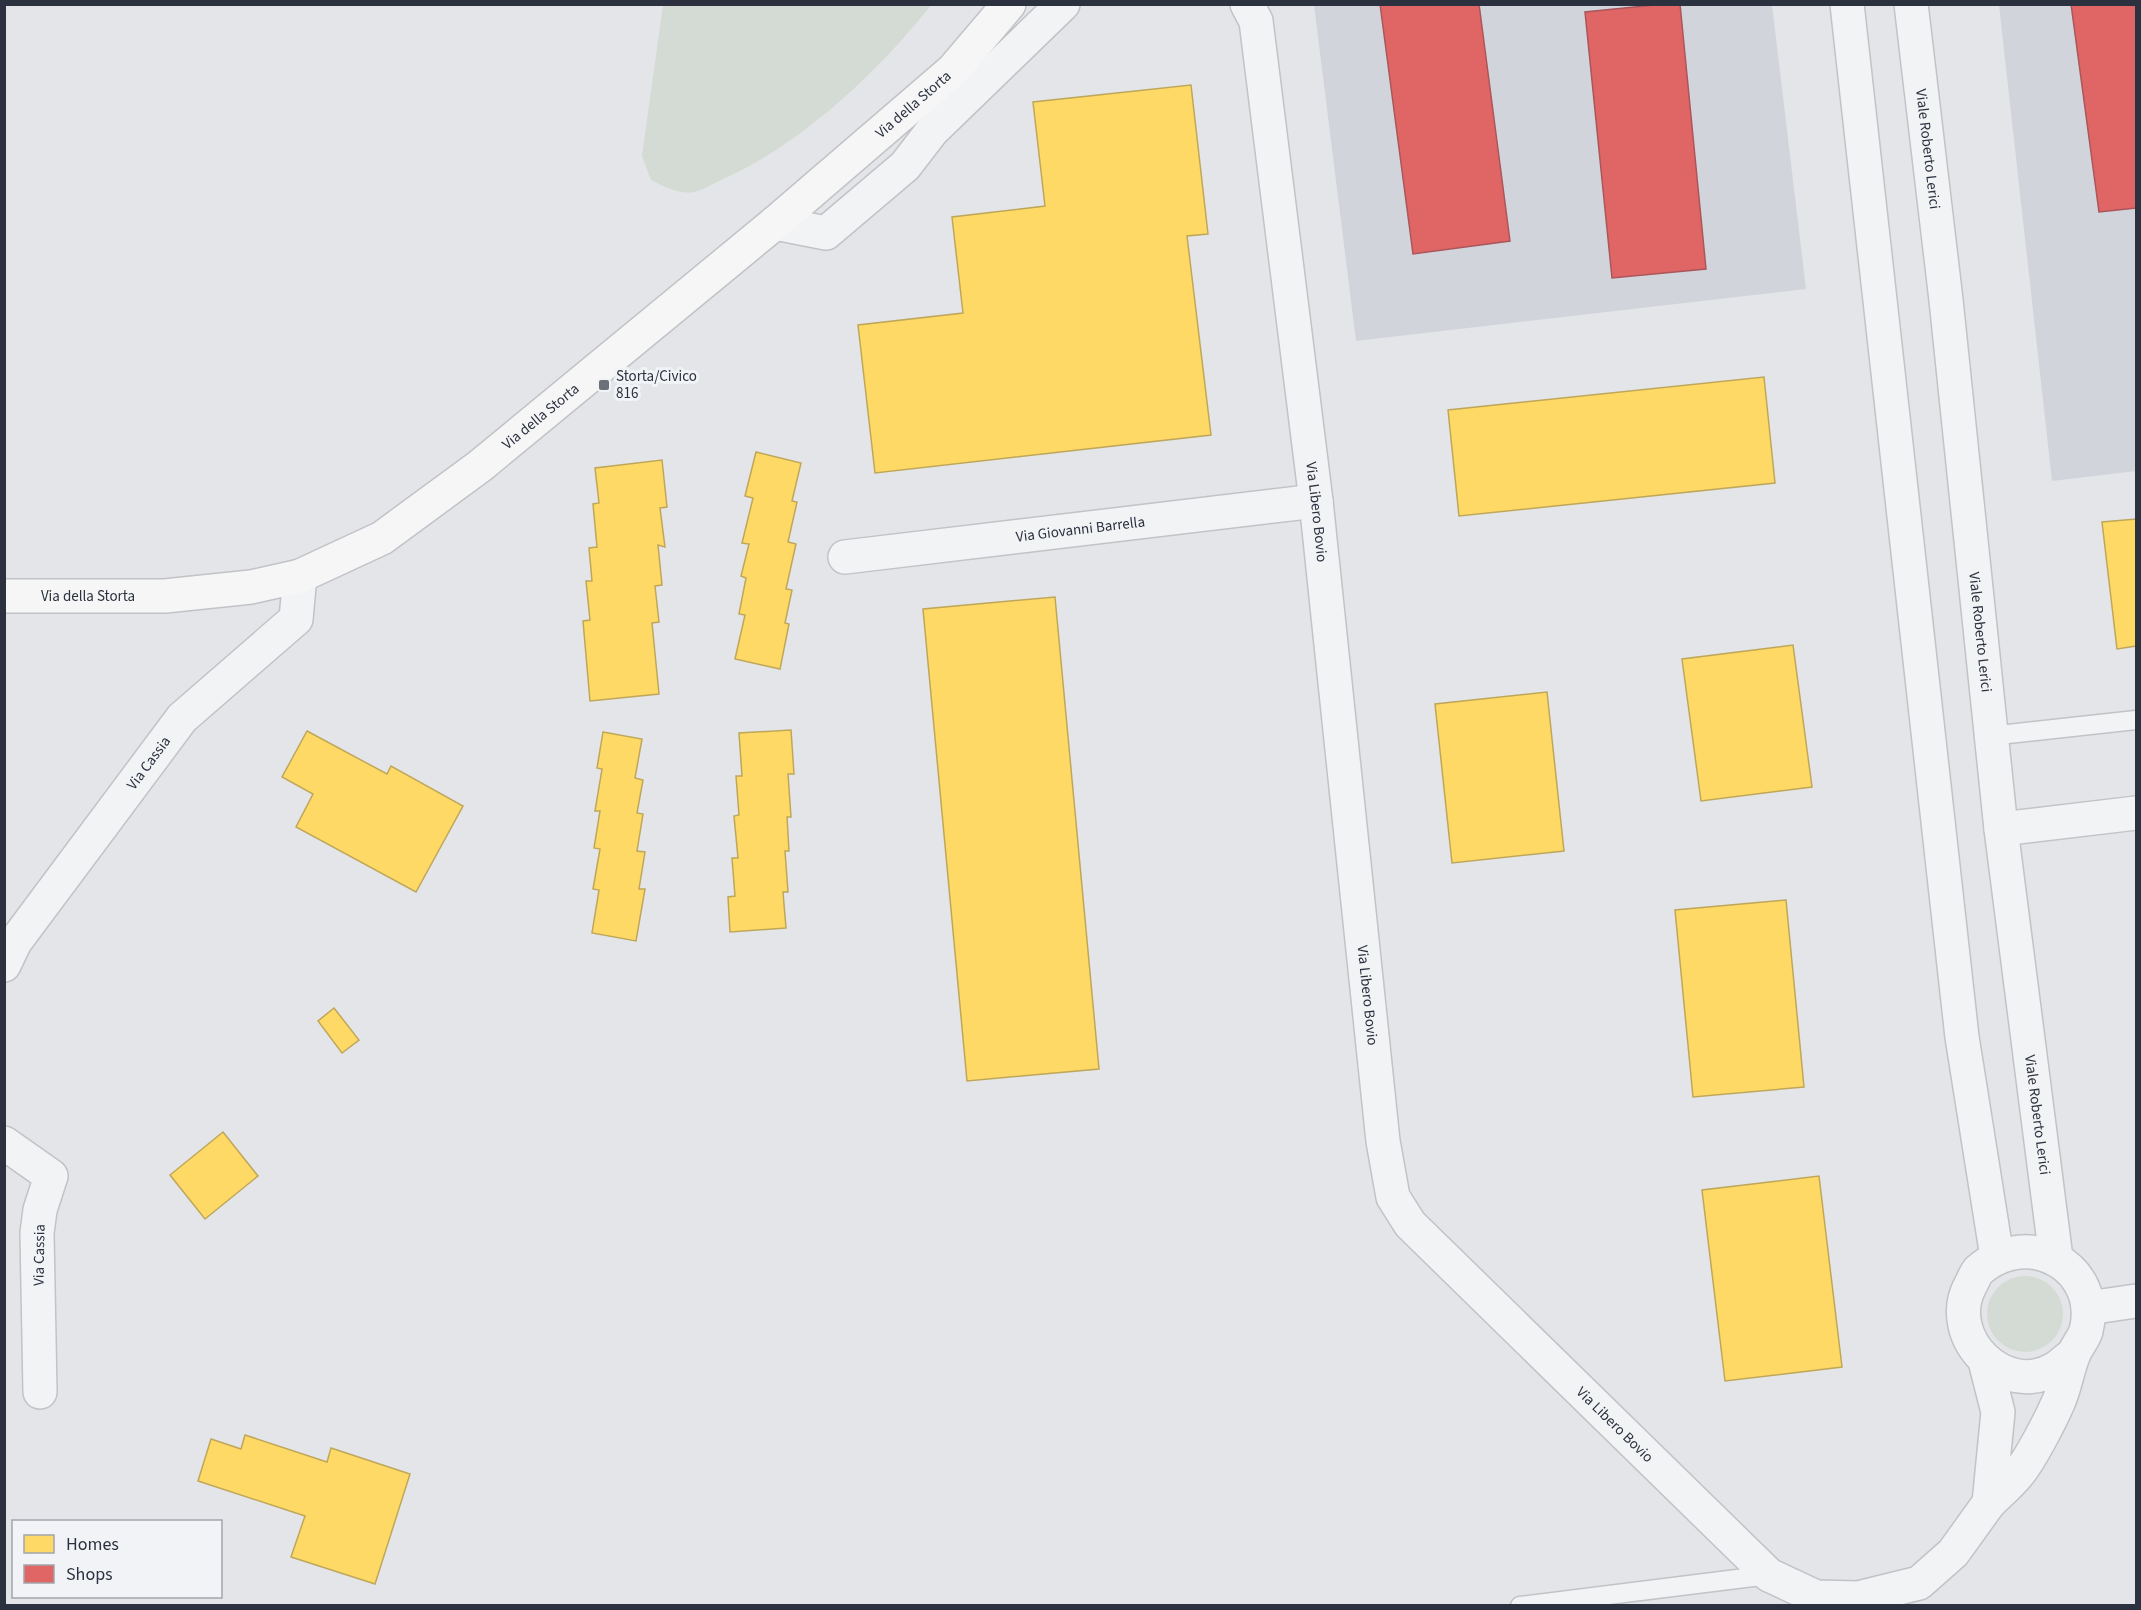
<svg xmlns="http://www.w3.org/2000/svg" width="2141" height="1610" font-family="'Source Sans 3',sans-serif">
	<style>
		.built { fill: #d2d4db }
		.green { fill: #d3dbd4 }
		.homes { fill: #ffd966; stroke: #bfa75a; stroke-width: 1.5 }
		.shops { fill: #e06666; stroke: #aa565a; stroke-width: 1.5 }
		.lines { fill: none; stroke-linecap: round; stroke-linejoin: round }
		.service-casing { stroke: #c1c3c6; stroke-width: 21 }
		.minor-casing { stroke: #c1c3c6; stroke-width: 36 }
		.secondary-casing { stroke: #c1c3c6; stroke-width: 36 }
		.service { stroke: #f2f3f5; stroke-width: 18 }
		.minor { stroke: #f2f3f5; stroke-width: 33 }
		.secondary { stroke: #f6f6f7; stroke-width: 33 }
		.poi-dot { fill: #6b707a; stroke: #f1f3f6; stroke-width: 2 }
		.labels { text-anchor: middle; stroke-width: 6; stroke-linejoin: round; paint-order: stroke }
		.street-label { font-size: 15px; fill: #2b313f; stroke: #f1f3f6 }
		.poi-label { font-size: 15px; fill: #2b313f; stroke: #f1f3f6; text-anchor: start }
	</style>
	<rect width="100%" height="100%" fill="#e3e5e8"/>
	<g class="built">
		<polygon points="1314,5 1772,5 1806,289 1356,341"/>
		<polygon points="1999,5 2136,5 2136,471 2052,481"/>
	</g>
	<g class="green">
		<path d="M663,5V4L931,5C878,72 802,144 723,179C714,183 704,190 694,192C680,195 663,186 651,180L642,156Z"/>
		<circle cx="2025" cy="1314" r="38"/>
	</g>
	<g class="homes">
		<polygon points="1191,85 1208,234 1187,236 1211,435 875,473 858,325 963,313 952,217 1045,206 1033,102"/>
		<polygon points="1764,377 1775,483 1459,516 1448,410"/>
		<polygon points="756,452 801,463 792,501 797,502 788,542 796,544 786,589 792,590 785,623 789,624 780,669 735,659 745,615 739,614 746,578 741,576 749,544 742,543 753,498 745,496"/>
		<polygon points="662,460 667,507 660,508 665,547 658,545 662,585 655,586 659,622 652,623 659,694 590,701 583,621 590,620 586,581 592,581 589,548 597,547 593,504 599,503 595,468"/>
		<polygon points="2136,519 2136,646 2117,649 2102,522"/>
		<polygon points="1055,597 1099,1069 967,1081 923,609"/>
		<polygon points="1793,645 1812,787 1701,801 1682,659"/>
		<polygon points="1547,692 1564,851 1452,863 1435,704"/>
		<polygon points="791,730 794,774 788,774 791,817 787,817 789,851 785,851 788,892 783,892 786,928 730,932 728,897 735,896 732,858 738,858 734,816 739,815 736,776 742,776 739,733"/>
		<polygon points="307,731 387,774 391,766 463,806 416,892 296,827 313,794 282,777"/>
		<polygon points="603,732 642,739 635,778 643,780 637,813 643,814 637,851 645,852 639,889 645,889 636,941 592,933 599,890 593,889 600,849 594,848 600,811 595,811 602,769 597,768"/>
		<polygon points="1786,900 1804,1087 1693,1097 1675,910"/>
		<polygon points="334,1008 359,1040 342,1053 318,1021"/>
		<polygon points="223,1132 258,1176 205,1219 170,1175"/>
		<polygon points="1819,1176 1842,1367 1725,1381 1702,1190"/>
		<polygon points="245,1435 327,1462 331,1448 410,1474 375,1584 291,1557 305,1516 198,1481 211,1439 241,1449"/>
	</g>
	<g class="shops">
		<polygon points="1380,4 1479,4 1510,241 1413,254"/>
		<polygon points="1664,4 1680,4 1706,269 1612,278 1585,12"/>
		<polygon points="2071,4 2136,4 2136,208 2099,212"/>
	</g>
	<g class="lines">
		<defs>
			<g id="service">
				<polyline points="1990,736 2136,720"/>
				<polyline points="1520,1606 1769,1575"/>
			</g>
			<g id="minor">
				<path id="s1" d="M1247,4L1256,21L1316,501L1383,1141L1393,1197L1410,1224L1769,1575L1816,1597L1858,1598L1919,1583L1953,1553L1989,1503"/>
				<polyline points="1847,4 1962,1037 1997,1257"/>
				<path id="s2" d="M1911,4L1946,300L2001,829L2056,1258"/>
				<polyline points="775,223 826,233 905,166 932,131 1063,4"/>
				<path id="s3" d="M845,557L1316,501"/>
				<polyline points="2001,829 2136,813"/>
				<path id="s4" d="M4,965L15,942L182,718L296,619L300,576"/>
				<polyline points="4,1143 51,1176 40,1210 37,1233 40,1392"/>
				<polyline points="2088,1308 2136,1301"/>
				<path d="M1985,1361L1998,1412L1989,1503C1998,1494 2009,1485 2018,1474C2030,1460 2050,1421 2058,1403C2065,1388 2067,1371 2073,1356C2076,1347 2083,1340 2086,1331C2102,1268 2029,1226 1979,1270C1975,1274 1973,1281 1970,1286C1943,1337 2005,1400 2056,1368C2062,1364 2068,1358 2074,1354"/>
			</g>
			<g id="secondary">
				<path id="s5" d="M4,596H165L251,587L300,576L382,538L480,466L775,223L953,70L1009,4"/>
			</g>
		</defs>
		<use href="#service" class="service-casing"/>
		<use href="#minor" class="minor-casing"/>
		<use href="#secondary" class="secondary-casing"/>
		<use href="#service" class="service"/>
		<use href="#minor" class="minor"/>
		<use href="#secondary" class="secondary"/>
	</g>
	<rect class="poi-dot" x="598" y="379" width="12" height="12" rx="3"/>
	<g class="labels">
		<g class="street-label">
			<text dy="5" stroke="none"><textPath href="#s5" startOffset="1074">Via della Storta</textPath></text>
			<text dy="5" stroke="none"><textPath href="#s2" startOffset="146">Viale Roberto Lerici</textPath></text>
			<text dy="5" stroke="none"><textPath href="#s5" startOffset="588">Via della Storta</textPath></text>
			<text dy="5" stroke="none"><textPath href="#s1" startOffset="514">Via Libero Bovio</textPath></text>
			<text dy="5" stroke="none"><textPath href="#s3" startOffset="237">Via Giovanni Barrella</textPath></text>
			<text dy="5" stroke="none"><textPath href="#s5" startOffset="84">Via della Storta</textPath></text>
			<text dy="5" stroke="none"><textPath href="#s2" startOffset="632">Viale Roberto Lerici</textPath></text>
			<text dy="5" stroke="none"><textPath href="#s4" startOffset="249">Via Cassia</textPath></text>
			<text dy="5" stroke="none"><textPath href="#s1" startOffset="1000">Via Libero Bovio</textPath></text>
			<text dy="5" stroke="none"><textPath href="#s2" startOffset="1118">Viale Roberto Lerici</textPath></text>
			<text transform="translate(39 1255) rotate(-89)" y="5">Via Cassia</text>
			<text dy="5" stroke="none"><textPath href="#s1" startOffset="1522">Via Libero Bovio</textPath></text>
		</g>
		<g class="poi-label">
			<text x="616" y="381">Storta/Civico<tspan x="616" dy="17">816</tspan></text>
		</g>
	</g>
	<rect width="2141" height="1610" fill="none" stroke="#2b313f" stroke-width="12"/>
	<rect x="12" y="1520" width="210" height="78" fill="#f1f3f6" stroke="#a2a5ad" stroke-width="1.5"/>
	<rect x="24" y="1535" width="30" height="18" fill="#ffd966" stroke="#a2a5ad" stroke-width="1.5"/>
	<text x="66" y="1550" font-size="18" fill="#2b313f">Homes</text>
	<rect x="24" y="1565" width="30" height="18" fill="#e06666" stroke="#a2a5ad" stroke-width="1.5"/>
	<text x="66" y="1580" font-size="18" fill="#2b313f">Shops</text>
</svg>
